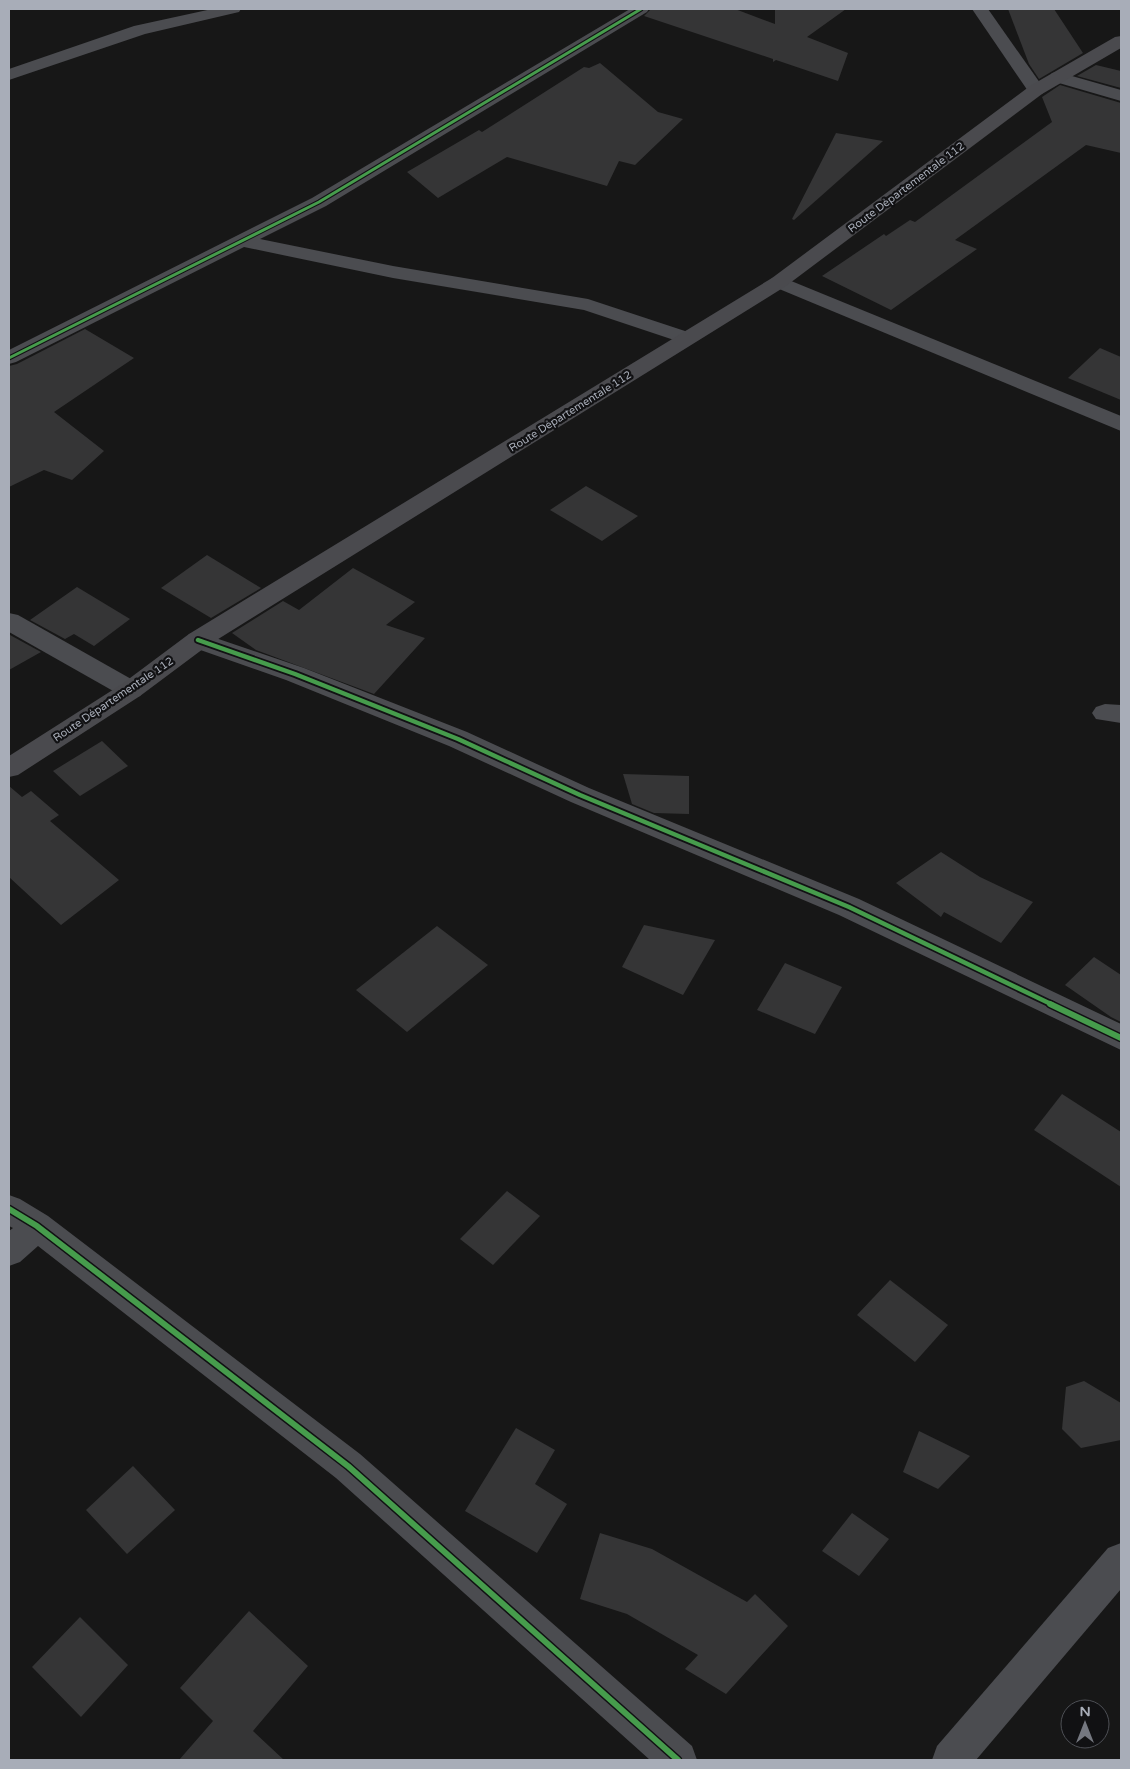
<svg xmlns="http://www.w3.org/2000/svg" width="1130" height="1769" font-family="'Varela Round',sans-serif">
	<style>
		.building { fill: #353536 }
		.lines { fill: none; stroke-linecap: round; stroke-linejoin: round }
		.street { fill: #4b4c50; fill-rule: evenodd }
		.secondary { fill: #4a4a4e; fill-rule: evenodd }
		.cycleway-far2-casing { stroke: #111113; stroke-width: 5 }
		.cycleway-far1-casing { stroke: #111113; stroke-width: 8 }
		.cycleway-casing { stroke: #111113; stroke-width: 9 }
		.cycleway-far2 { stroke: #469c4c; stroke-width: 3 }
		.cycleway-far1 { stroke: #469c4c; stroke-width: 4.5 }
		.cycleway { stroke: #469c4c; stroke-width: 6 }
		.labels { text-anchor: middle; stroke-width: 4.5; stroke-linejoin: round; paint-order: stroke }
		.far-street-label { font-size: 11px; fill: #a8adb8; stroke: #111113 }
	</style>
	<rect width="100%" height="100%" fill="#171717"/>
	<g class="building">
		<polygon points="651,9 735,9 775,24 775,9 846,9 807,37 848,53 838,81 776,60 773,62 773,59 644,16"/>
		<polygon points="1008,9 1054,9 1083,53 1039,79 1029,64"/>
		<polygon points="600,63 658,112 683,119 635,165 619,161 607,186 507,157 438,198 407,172 479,130 482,132 584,67 589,68"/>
		<polygon points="1096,65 1121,71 1121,88 1077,76"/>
		<polygon points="1060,85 1121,103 1121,153 1086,145 955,240 977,249 891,310 822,276 884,234 886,236 910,220 915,222 1052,122 1042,97"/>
		<polygon points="836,133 883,141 794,220 792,219"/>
		<polygon points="85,329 134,358 54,412 104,451 72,480 44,470 9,487 9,366 17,364"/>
		<polygon points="1100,348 1121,357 1121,400 1068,378"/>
		<polygon points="586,486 638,516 602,541 550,510"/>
		<polygon points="207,555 261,588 211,618 161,588"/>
		<polygon points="353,568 415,602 386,625 425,638 374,694 256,650 232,633 283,601 299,610"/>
		<polygon points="77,587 130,619 94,646 74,634 65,639 30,620"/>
		<polygon points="9,635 10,635 41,652 9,670"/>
		<polygon points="102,741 128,766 80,796 53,771"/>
		<polygon points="623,774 689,776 689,814 654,813 632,804"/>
		<polygon points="9,786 22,797 31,791 59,815 50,821 119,880 61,925 9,877"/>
		<polygon points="941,852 980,877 1033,902 1001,943 944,912 941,917 896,883"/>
		<polygon points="644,925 715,940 683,995 622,967"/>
		<polygon points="437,926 488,965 407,1032 356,990"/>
		<polygon points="1094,957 1121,975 1121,1022 1111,1017 1065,985"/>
		<polygon points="785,963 842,987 815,1034 757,1010"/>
		<polygon points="1062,1094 1121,1132 1121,1187 1034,1130"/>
		<polygon points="507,1191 540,1216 493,1265 460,1239"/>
		<polygon points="890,1280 948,1325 915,1362 857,1315"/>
		<polygon points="1084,1381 1121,1403 1121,1440 1081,1448 1062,1429 1066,1387"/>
		<polygon points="516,1428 555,1450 535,1484 567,1504 537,1553 465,1511"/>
		<polygon points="919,1431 970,1456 938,1489 903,1472"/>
		<polygon points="133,1466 175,1510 127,1554 86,1510"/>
		<polygon points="852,1513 889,1539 859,1576 822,1551"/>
		<polygon points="600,1533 652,1549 747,1602 755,1594 788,1626 726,1694 685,1669 698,1655 627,1614 580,1599"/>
		<polygon points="249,1611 308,1666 253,1731 284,1760 179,1760 213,1721 180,1688"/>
		<polygon points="80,1617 128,1665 81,1717 32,1667"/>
	</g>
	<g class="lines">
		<g class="street">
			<polygon points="212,9 241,9 239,12 145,34 9,80 9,69 134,26"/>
			<polygon points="630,9 649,9 647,12 326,206 260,239 393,266 588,299 694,334 697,338 694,342 687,344 680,342 584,310 393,278 244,247 16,362 9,364 9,350 312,198"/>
			<polygon points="972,9 988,9 1045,90 1042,94 1036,95 1030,94"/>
			<polygon points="1058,72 1121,90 1121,101 1052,81 1049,77 1052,73"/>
			<polygon points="779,276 1121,416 1121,431 772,286 769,282 772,278"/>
			<polygon points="9,613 18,615 140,684 144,690 140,696 131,699 122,696 9,632"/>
			<polygon points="198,632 304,668 467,732 589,788 859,899 1121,1024 1121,1050 839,915 571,802 449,746 286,680 189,646 186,640 189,634"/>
			<polygon points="1105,704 1121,705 1121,723 1096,719 1092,713 1096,707"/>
			<polygon points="9,1195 20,1199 48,1216 360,1454 692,1746 697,1760 650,1760 336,1478 38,1246 20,1262 9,1266 9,1231 13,1228 9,1226"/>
			<polygon points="1121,1543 1121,1589 976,1760 932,1760 937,1746 1108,1548"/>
		</g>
		<polygon class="secondary" points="1121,36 1121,48 1042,94 786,286 207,646 140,696 18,775 9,777 9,756 122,684 189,634 772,278 1030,86 1115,37"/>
		<defs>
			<polyline id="cycleway-far2" points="9,358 319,202 641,9"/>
			<polyline id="cycleway-far1" points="198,640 295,674 458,739 580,795 849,907 1053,1005"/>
			<g id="cycleway">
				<polyline points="1050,1004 1121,1038"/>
				<polyline points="9,1209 37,1226 348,1466 678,1760"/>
			</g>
		</defs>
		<use href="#cycleway-far2" class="cycleway-far2-casing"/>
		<use href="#cycleway-far1" class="cycleway-far1-casing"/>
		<use href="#cycleway" class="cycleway-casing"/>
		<use href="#cycleway-far2" class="cycleway-far2"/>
		<use href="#cycleway-far1" class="cycleway-far1"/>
		<use href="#cycleway" class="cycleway"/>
	</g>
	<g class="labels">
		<g class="far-street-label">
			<text transform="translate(906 187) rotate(-37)" y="4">Route Départementale 112</text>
			<text transform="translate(570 411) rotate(-32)" y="4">Route Départementale 112</text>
			<text transform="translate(113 699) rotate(-34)" y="4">Route Départementale 112</text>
		</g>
	</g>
	<rect width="1130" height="1769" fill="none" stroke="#a8adb8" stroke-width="20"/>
	<g transform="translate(1085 1724)"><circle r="24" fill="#111113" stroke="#4d4f55"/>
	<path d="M0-4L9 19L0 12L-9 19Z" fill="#757880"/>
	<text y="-8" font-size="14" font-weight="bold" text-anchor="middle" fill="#a8adb8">N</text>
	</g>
</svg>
